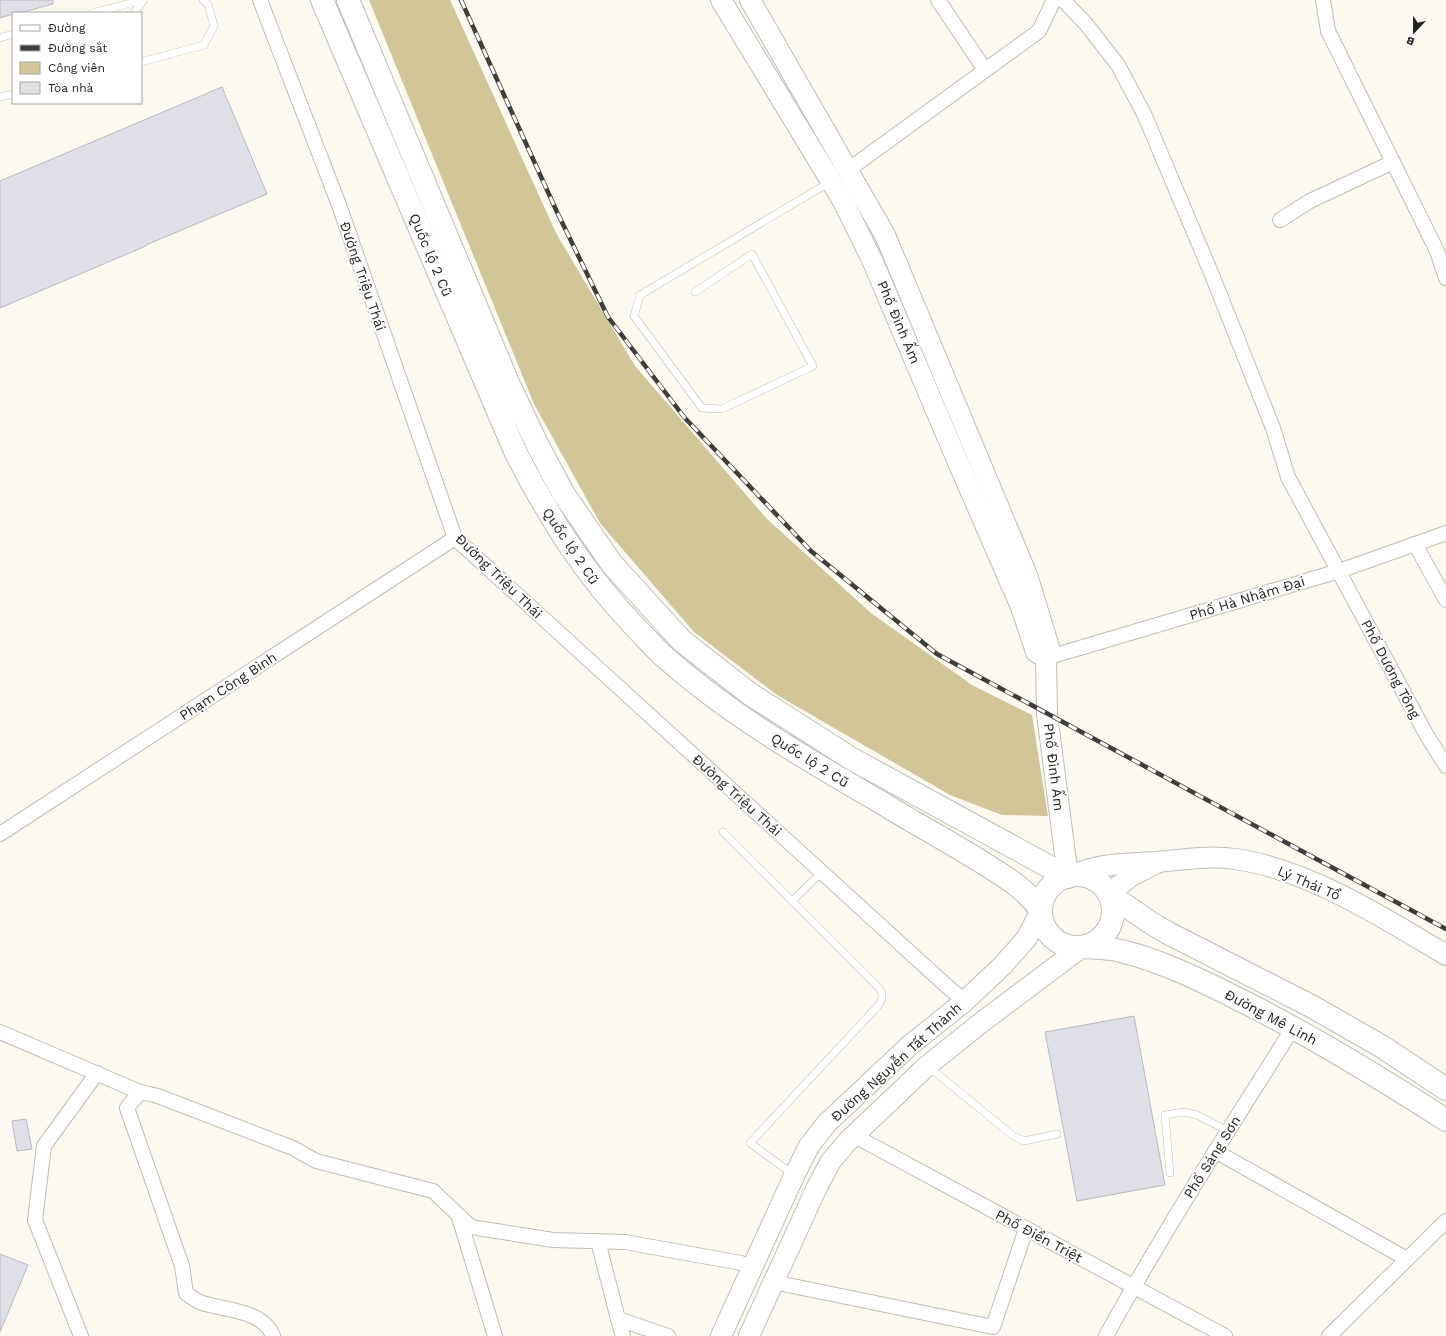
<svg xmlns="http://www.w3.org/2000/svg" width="1446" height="1336" font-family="'Work Sans',sans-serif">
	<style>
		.green { fill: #d1c698 }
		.building { fill: #dfdfe7; stroke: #b9b9c1 }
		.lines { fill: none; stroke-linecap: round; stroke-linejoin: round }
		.lane-casing { stroke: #bfbdb5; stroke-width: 8 }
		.street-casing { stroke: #bfbdb5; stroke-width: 16 }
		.secondary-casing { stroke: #bfbdb5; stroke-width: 22 }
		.primary-casing { stroke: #bfbdb5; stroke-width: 24 }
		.lane { stroke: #fff; stroke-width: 7 }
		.street { stroke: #fff; stroke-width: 14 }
		.secondary { stroke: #fff; stroke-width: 20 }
		.primary { stroke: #fff; stroke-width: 22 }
		.rail-casing { stroke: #3f3e3a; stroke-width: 4.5 }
		.rail { stroke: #fff; stroke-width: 3; stroke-dasharray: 9; stroke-linecap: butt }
		.labels { text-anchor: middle; stroke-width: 4; stroke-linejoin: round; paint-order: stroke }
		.street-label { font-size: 14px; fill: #242320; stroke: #fff }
	</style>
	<rect width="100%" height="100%" fill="#fbf9f0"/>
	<polygon class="green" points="369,0 450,0 557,235 635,366 767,519 871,613 972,685 1032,715 1048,816 1002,815 950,795 777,695 694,632 600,523 534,404"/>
	<g class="building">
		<polygon points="0,0 53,0 53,4 19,13 13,13 13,14 0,18"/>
		<polygon points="222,87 267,194 146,245 146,246 0,308 0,181"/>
		<polygon points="1134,1016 1165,1185 1077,1201 1045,1032"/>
		<polygon points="26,1119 32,1149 17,1151 12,1121"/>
		<polygon points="0,1254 28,1265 0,1332"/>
	</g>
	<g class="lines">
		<defs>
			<g id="lane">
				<polyline points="93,13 142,0"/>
				<polyline points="134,13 144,0"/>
				<polyline points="0,38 13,34"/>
				<polyline points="141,62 204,45 214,26 208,4 203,0"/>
				<polyline points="0,97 13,94"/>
				<polyline points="695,292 752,254 813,366 722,409 702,408 634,316 640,295 830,182"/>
				<path d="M723,832L880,989C884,996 882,1001 877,1007L750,1143L794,1175"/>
				<polyline points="792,901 822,872"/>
				<polyline points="929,1067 1012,1135 1024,1141 1057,1134"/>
				<polyline points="1170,1173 1165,1115 1184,1112 1197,1115 1228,1131"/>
			</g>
			<g id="street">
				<polyline points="260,0 339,205 455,538 950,989 965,1001"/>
				<polyline points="938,0 985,70"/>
				<polyline points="1063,0 1086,24 1118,65 1145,116 1212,275 1273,428 1288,477 1426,734 1446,766"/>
				<polyline points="1323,0 1328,31 1437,251 1446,278"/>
				<polyline points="848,170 1039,31 1054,0"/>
				<polyline points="1280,220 1310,201 1393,162"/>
				<polyline points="1415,544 1446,600"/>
				<polyline points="1046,658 1339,571 1446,533"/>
				<polyline points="0,834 455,538"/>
				<polyline points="0,1032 140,1092"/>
				<polyline points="853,1135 1225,1336"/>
				<polyline points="1215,1151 1407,1259"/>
				<polyline points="459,1217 495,1336"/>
				<polyline points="598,1241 618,1319"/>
				<polyline points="773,1282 993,1327 1026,1229"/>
				<polyline points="81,1336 35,1220 44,1146 97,1073"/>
				<path d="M273,1336C263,1310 225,1310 202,1303C197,1301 191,1297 186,1293L182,1266L127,1108L140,1092L158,1096L293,1148L316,1161L433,1191L471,1227L553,1240L625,1242L741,1263L752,1267"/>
				<polyline points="623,1336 618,1319 668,1336"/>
				<path d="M1106,1336C1164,1231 1229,1129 1293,1028"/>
				<polyline points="1329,1336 1446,1221"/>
			</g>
			<g id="secondary">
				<polyline points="721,0 843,201 873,262 960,467 1021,607 1036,652 1046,658"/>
				<path d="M750,0L885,235L1027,575L1049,647L1046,658L1047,714L1068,877C1099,863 1123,864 1156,862C1182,860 1209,855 1235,859C1308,869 1384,918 1446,955"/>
				<polyline points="1109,894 1131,876 1155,864"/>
				<polyline points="721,1336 794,1176 809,1146 827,1123 909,1046 965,1001 1002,966 1026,939 1041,911"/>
				<polyline points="749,1336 817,1187 831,1161 848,1141 927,1066 982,1022 1082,947"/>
			</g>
			<g id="primary">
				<path d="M322,0L515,451C549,518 585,575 638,630C648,640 657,651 668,660C733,717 808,760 882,803C914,823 948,841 980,861C1002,875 1026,888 1041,911"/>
				<polyline points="348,0 509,385 538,446 563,493 612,564 682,641 750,694 852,759 1068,877"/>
				<circle cx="1077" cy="911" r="36"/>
				<polyline points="1109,894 1151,923 1168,933 1311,1006 1381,1046 1446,1089"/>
				<path d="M1082,947C1095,948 1109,948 1121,951C1166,962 1209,984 1250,1005C1317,1039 1382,1079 1446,1120"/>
			</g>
		</defs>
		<use href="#lane" class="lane-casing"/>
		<use href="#street" class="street-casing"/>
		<use href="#secondary" class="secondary-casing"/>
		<use href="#primary" class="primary-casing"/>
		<use href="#lane" class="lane"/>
		<use href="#street" class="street"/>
		<use href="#secondary" class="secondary"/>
		<use href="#primary" class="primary"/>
		<defs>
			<polyline id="rail" points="461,0 557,212 608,317 684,417 811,551 937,654 1446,929"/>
		</defs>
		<use href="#rail" class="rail-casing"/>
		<use href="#rail" class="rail"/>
	</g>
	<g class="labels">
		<g class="street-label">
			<text transform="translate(431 255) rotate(67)" y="5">Quốc lộ 2 Cũ</text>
			<text transform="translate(363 276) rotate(71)" y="5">Đường Triệu Thái</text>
			<text transform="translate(899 322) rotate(67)" y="5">Phố Đình Ấm</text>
			<text transform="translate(571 546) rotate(56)" y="5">Quốc lộ 2 Cũ</text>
			<text transform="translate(499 576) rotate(44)" y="5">Đường Triệu Thái</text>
			<text transform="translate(1247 598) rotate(-17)" y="5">Phố Hà Nhậm Đại</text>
			<text transform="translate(1391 669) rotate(62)" y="5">Phố Dương Tông</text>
			<text transform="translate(228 686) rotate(-33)" y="5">Phạm Công Bình</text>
			<text transform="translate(810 760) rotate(32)" y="5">Quốc lộ 2 Cũ</text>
			<text transform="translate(1054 767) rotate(83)" y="5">Phố Đình Ấm</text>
			<text transform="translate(737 795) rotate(42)" y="5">Đường Triệu Thái</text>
			<text transform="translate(1309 883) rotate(23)" y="5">Lý Thái Tổ</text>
			<text transform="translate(1271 1017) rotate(28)" y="5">Đường Mê Linh</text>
			<text transform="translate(896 1062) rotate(-42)" y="5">Đường Nguyễn Tất Thành</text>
			<text transform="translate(1212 1157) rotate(-58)" y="5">Phố Sáng Sơn</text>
			<text transform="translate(1039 1236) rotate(28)" y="5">Phố Điển Triệt</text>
		</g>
	</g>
	<rect x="12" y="12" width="130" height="92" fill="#ffffff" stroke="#a7a7a6"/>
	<rect x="20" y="25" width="20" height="6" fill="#ffffff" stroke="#a7a7a6"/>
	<text x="48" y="32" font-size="12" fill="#242320">Đường</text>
	<rect x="20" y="45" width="20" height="6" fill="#3f3e3a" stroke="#a7a7a6"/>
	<text x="48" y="52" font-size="12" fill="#242320">Đường sắt</text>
	<rect x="20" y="62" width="20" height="12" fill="#d1c698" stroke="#a7a7a6"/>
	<text x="48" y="72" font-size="12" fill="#242320">Công viên</text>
	<rect x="20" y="82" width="20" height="12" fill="#dfdfe7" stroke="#a7a7a6"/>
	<text x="48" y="92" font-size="12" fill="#242320">Tòa nhà</text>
	<g transform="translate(1414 32) rotate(202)" stroke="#ffffff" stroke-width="3" paint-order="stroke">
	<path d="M0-3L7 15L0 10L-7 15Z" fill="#242320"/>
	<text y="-6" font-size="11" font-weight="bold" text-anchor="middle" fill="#242320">B</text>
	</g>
</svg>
